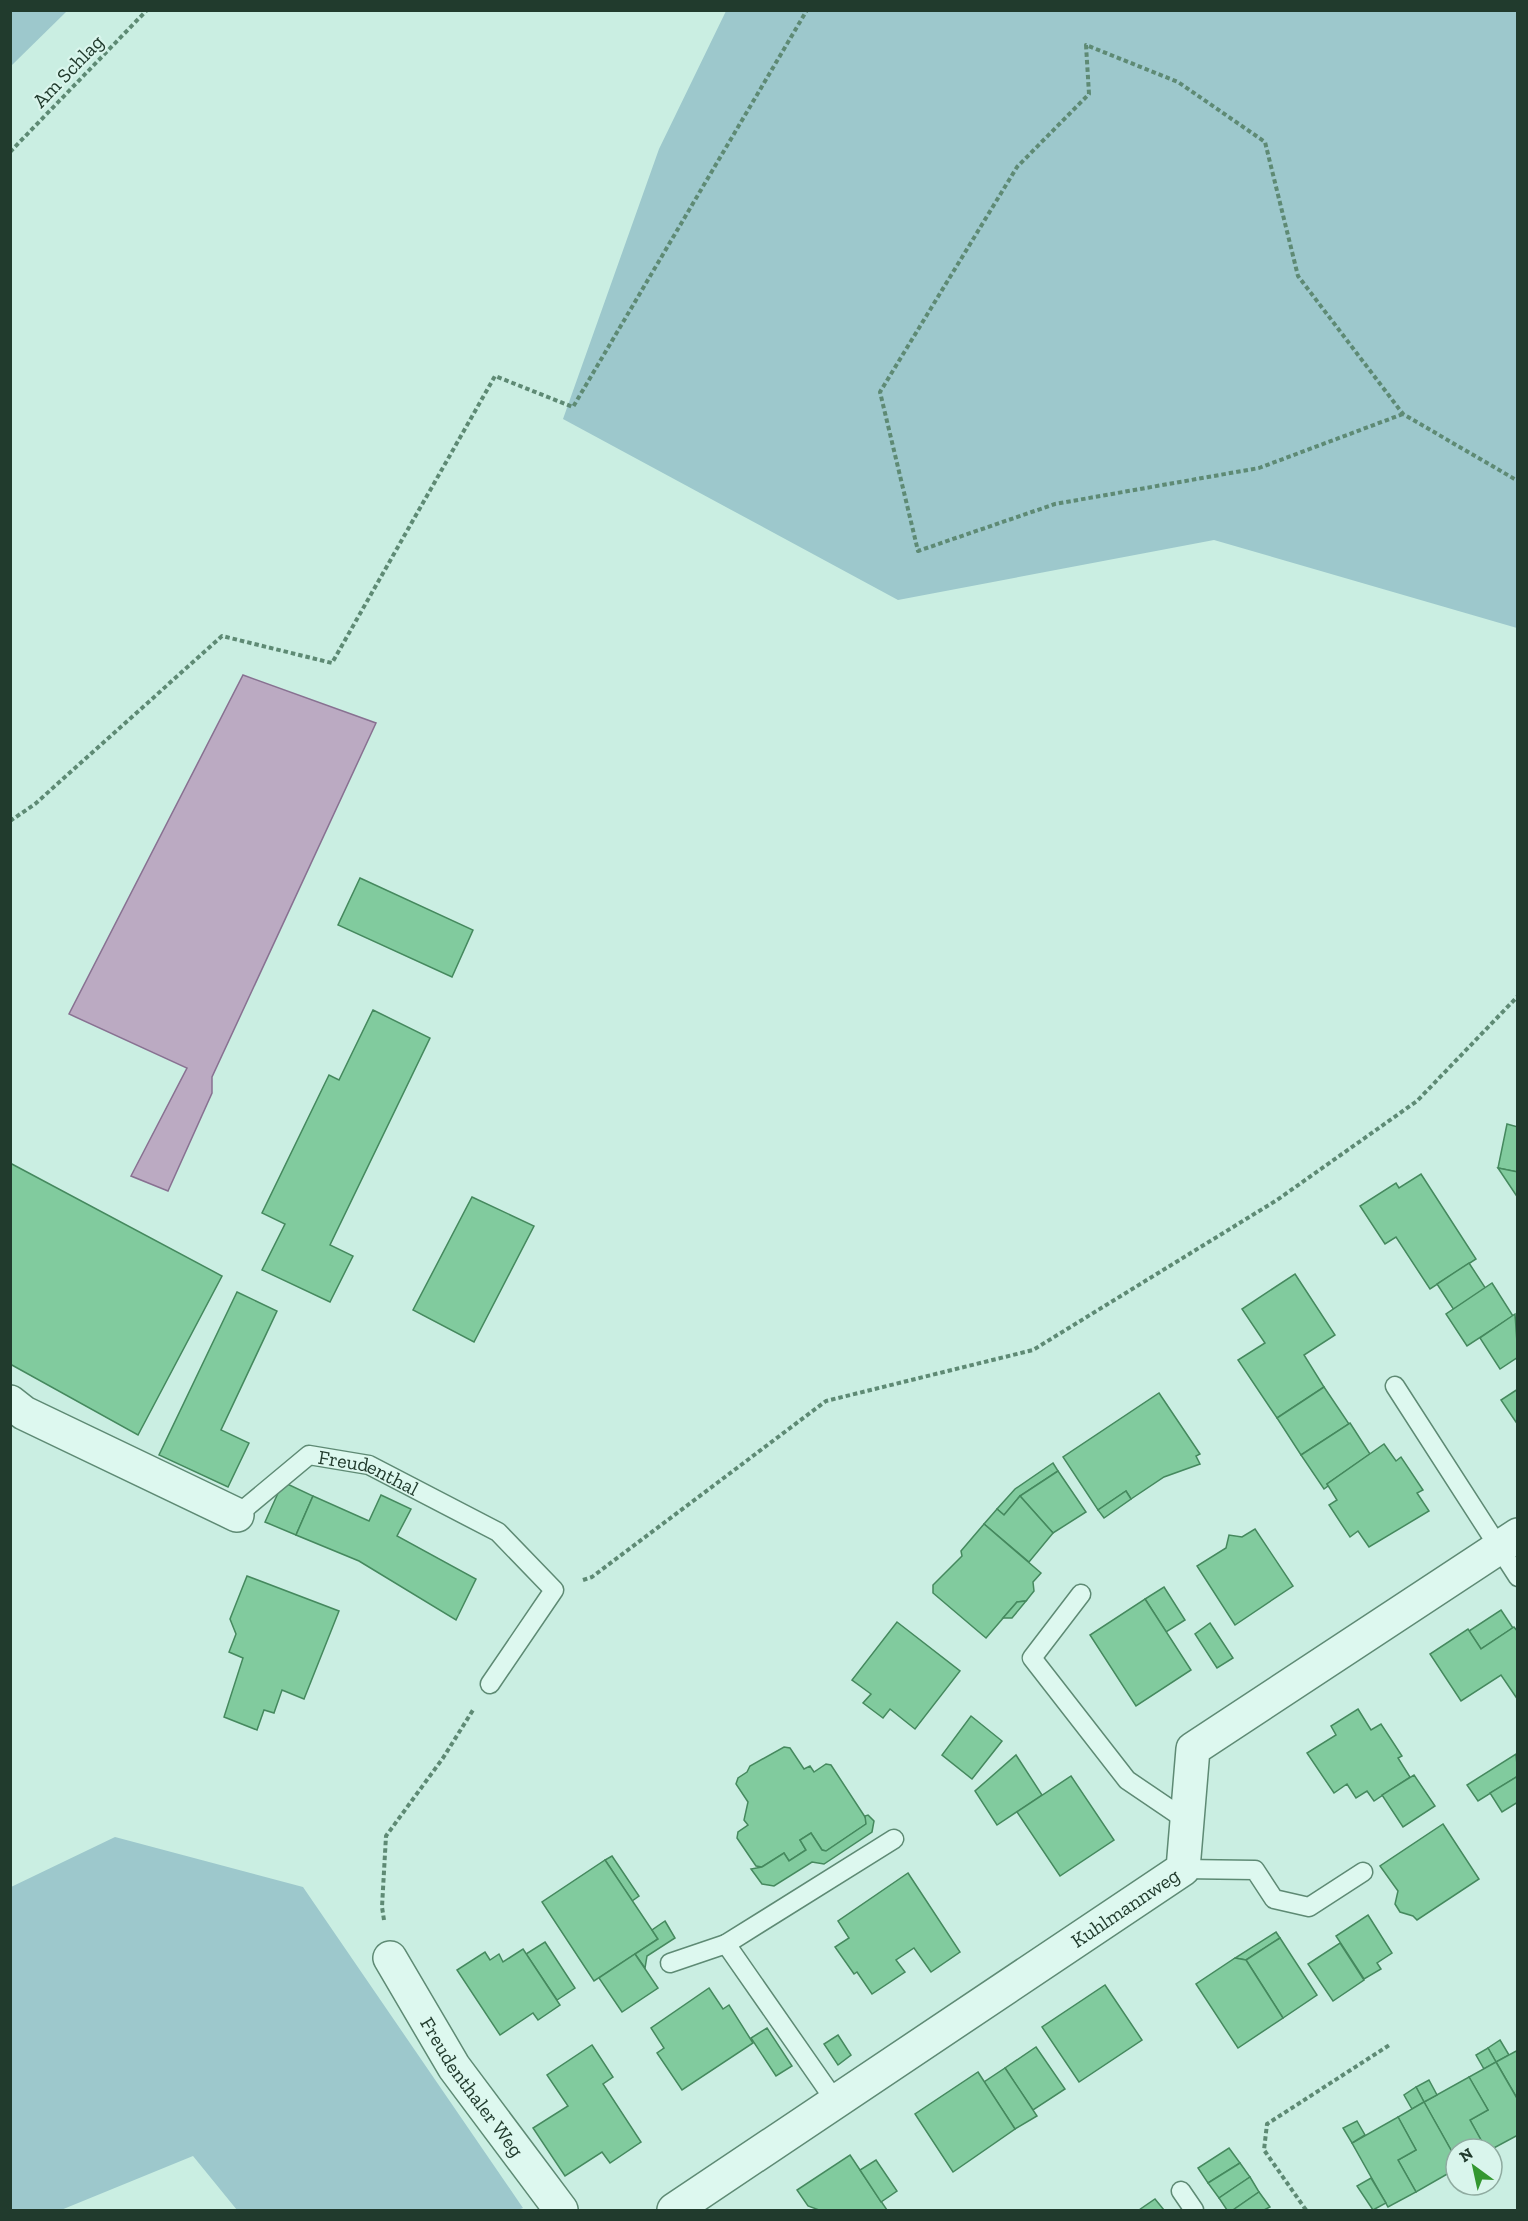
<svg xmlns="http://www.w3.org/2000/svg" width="1528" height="2221" font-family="'Zilla Slab',serif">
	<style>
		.green { fill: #9dc8cc }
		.water { fill: #bbaac2; stroke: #887191; stroke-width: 1.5 }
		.building { fill: #81cb9e; stroke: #45895e; stroke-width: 1.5 }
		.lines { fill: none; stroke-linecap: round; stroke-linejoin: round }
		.lane-casing { stroke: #5e8a74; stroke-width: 21 }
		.street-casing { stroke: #5e8a74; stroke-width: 36 }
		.path { stroke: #5e8a74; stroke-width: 4; stroke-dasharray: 4.5 3; stroke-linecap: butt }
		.lane { stroke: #ddf8ef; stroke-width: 18 }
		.street { stroke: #ddf8ef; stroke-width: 33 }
		.labels { text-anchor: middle; stroke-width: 4.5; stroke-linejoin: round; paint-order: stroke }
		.street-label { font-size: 20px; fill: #213b2d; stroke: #d9f5ec }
	</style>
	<rect width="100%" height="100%" fill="#caeee2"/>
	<g class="green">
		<polygon points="11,10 67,10 67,11 11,66"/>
		<polygon points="726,11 1517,11 1517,628 1214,540 898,600 563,419 659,149"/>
		<polygon points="115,1837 303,1887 523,2208 518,2210 237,2210 193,2156 61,2210 11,2210 11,1887"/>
	</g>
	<polygon class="water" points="243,675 376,723 212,1077 212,1093 168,1191 131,1176 187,1068 69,1014"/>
	<g class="building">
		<polygon points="360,878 473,930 452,977 338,925"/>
		<polygon points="373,1010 430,1038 330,1245 353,1256 330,1302 262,1270 285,1224 262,1213 329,1075 339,1080"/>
		<polygon points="1507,1124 1518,1127 1518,1172 1498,1168"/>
		<polygon points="10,1163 222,1276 138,1435 10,1364"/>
		<polygon points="1498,1168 1518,1172 1518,1198"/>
		<polygon points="1421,1174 1476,1259 1430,1289 1396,1237 1385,1244 1360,1206 1396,1183 1399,1188"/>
		<polygon points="472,1197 534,1226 474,1342 413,1310"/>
		<polygon points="1469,1263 1486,1289 1454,1310 1437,1284"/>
		<polygon points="1295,1274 1335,1335 1304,1355 1324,1387 1277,1418 1238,1360 1265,1343 1242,1309"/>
		<polygon points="1492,1283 1513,1316 1467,1346 1446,1314"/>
		<polygon points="237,1292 277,1311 221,1430 249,1443 228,1487 159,1455"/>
		<polygon points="1515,1314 1518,1357 1500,1369 1480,1338"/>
		<polygon points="1324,1387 1349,1424 1301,1455 1277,1418"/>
		<polygon points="1518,1389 1518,1425 1501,1400"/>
		<polygon points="1159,1393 1200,1454 1196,1456 1200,1464 1164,1477 1131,1499 1126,1491 1098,1510 1063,1457"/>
		<polygon points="1350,1423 1370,1454 1327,1484 1328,1486 1324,1489 1301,1455"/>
		<polygon points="1384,1444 1396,1461 1401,1457 1423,1490 1417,1493 1429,1511 1369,1547 1358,1531 1350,1537 1329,1505 1337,1500 1327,1484"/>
		<polygon points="1053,1463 1058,1471 1020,1496 1004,1515 997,1509 1015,1489"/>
		<polygon points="1058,1471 1086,1512 1053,1533 1020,1496"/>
		<polygon points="283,1482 313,1496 296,1535 265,1522"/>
		<polygon points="1126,1491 1131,1499 1104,1518 1098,1510"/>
		<polygon points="381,1495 411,1509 397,1536 476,1579 456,1620 359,1561 296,1535 313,1496 369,1521"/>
		<polygon points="1020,1496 1053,1533 1029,1562 984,1524 997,1509 1004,1515"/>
		<polygon points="984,1524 1041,1573 1033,1582 1034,1591 1026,1601 1017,1602 986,1638 933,1593 933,1585 962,1556 961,1551"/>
		<polygon points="1255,1529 1293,1586 1235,1625 1197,1566 1226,1548 1229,1535 1242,1537"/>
		<polygon points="247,1576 339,1611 304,1699 282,1690 274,1713 264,1710 257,1730 224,1717 243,1658 229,1652 236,1634 230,1619"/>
		<polygon points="1164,1587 1185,1620 1166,1632 1145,1599"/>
		<polygon points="1145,1599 1191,1670 1136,1706 1090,1635"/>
		<polygon points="1026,1601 1012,1618 1003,1618 1017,1602"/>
		<polygon points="1501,1610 1513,1628 1481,1649 1469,1631"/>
		<polygon points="897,1622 960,1671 915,1729 890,1709 883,1718 863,1703 871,1694 852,1680"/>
		<polygon points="1210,1623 1233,1658 1217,1668 1195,1634"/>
		<polygon points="1514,1627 1518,1632 1518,1700 1501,1675 1461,1701 1430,1654 1468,1629 1481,1649"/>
		<polygon points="1358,1709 1371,1730 1381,1724 1402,1756 1398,1758 1410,1777 1374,1801 1367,1791 1356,1798 1347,1784 1334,1793 1307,1753 1336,1735 1331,1726"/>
		<polygon points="971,1716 1002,1741 972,1779 942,1755"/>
		<polygon points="784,1747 790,1748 804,1769 810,1766 814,1772 826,1764 831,1765 867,1820 866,1824 826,1851 822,1850 811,1833 800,1840 806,1850 789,1861 784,1853 762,1867 756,1866 737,1838 738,1832 748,1825 744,1820 748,1802 736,1784 738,1778 747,1772 750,1766"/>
		<polygon points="1516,1754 1518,1776 1478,1801 1467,1785"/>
		<polygon points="1016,1755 1042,1795 997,1825 975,1791"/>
		<polygon points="1414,1775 1435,1806 1403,1827 1382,1795"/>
		<polygon points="1071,1776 1114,1840 1060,1876 1017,1812"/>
		<polygon points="1518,1776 1518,1802 1502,1812 1490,1793"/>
		<polygon points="868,1815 874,1821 872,1832 824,1864 812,1862 774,1886 762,1884 751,1869 762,1867 784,1853 789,1861 806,1850 800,1840 811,1833 822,1850 826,1851 866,1824 865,1816"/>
		<polygon points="1443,1824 1479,1879 1417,1920 1413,1916 1400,1912 1395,1904 1398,1891 1380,1866"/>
		<polygon points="612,1856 639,1896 632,1901 605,1860"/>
		<polygon points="605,1860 658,1939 594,1981 542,1902"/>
		<polygon points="908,1873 960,1952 931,1972 914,1948 896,1960 905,1972 872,1994 857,1972 854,1974 835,1947 849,1938 838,1921"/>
		<polygon points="1368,1915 1392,1953 1377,1963 1381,1969 1364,1979 1336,1936"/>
		<polygon points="665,1921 675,1938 647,1956 645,1968 635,1954 658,1939 652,1930"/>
		<polygon points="1276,1932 1280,1938 1246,1960 1235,1958"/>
		<polygon points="1280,1938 1317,1995 1283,2018 1246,1960"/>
		<polygon points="545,1942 575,1988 557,2000 526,1954"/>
		<polygon points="1340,1943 1364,1980 1333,2001 1308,1964"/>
		<polygon points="523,1949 560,2005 538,2020 533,2013 500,2035 457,1970 485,1952 490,1960 499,1954 503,1962"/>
		<polygon points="635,1954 658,1988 622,2012 599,1978"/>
		<polygon points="1235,1958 1246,1960 1283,2018 1238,2048 1196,1984"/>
		<polygon points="1105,1985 1142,2040 1079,2082 1042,2027"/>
		<polygon points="709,1988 723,2009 729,2005 753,2043 682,2090 657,2053 664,2048 651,2028"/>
		<polygon points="767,2028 792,2066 776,2076 751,2038"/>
		<polygon points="838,2035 851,2055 838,2065 824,2044"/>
		<polygon points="1500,2040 1509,2055 1496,2062 1488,2048"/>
		<polygon points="592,2045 613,2077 603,2084 641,2142 610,2163 602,2152 565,2176 533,2128 568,2106 547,2075"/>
		<polygon points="1036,2047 1065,2089 1033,2110 1005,2068"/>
		<polygon points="1488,2048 1496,2062 1484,2069 1476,2055"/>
		<polygon points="1518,2050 1518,2100 1496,2062"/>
		<polygon points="1496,2062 1518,2100 1518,2135 1492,2149 1486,2149 1470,2120 1488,2110 1469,2077"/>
		<polygon points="1005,2068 1037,2116 1015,2129 984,2082"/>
		<polygon points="978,2072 1015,2129 953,2172 915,2114"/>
		<polygon points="1469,2077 1488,2110 1470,2120 1486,2149 1456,2149 1456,2159 1424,2102"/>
		<polygon points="1429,2080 1437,2095 1424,2102 1416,2087"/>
		<polygon points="1416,2087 1424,2102 1412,2109 1404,2095"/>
		<polygon points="1424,2102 1456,2159 1456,2169 1416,2192 1398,2160 1416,2150 1398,2117"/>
		<polygon points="1398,2117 1416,2150 1398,2160 1416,2192 1388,2207 1352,2143"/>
		<polygon points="1357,2121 1365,2135 1352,2143 1343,2128"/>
		<polygon points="1229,2148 1240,2163 1208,2183 1198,2168"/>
		<polygon points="850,2155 860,2170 887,2210 819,2210 808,2206 797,2190"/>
		<polygon points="876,2160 897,2191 881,2202 860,2170"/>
		<polygon points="1240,2163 1250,2177 1219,2198 1208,2183"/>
		<polygon points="1250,2177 1259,2192 1233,2210 1227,2210 1219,2198"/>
		<polygon points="1371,2178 1386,2203 1373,2210 1357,2186"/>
		<polygon points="1259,2192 1270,2207 1264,2210 1233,2210"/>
		<polygon points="1155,2199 1164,2210 1139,2210"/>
	</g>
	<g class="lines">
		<defs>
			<g id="lane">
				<polyline points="1395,1386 1518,1577"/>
				<path id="s1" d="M237,1515L309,1455L369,1465L498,1532L554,1590L490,1684"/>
				<polyline points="1081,1594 1032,1658 1127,1780 1186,1820"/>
				<polyline points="1183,1869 1255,1870 1274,1899 1309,1907 1363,1872"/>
				<polyline points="670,1963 726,1944"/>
				<polyline points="836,2102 726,1944 894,1839"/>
				<polyline points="1181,2191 1194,2210"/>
			</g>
			<g id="street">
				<polyline points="10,1402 24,1413 237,1515"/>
				<path id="s2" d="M390,1958L454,2067L561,2210"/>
				<path id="s3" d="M674,2210L1183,1869L1193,1749L1518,1535"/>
			</g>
		</defs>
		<use href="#lane" class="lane-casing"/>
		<use href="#street" class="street-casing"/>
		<g class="path">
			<polyline points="10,152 147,10"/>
			<polyline points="1403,414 1259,468 1055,504 918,551 880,392 1017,167 1089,94 1086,45 1178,82 1265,142 1298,276 1403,414 1518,481"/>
			<polyline points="10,821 35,804 222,636 332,663 495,376 573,407 807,10"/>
			<polyline points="583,1580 592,1577 826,1401 1033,1350 1277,1200 1417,1101 1518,996"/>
			<polyline points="384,1920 382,1907 386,1836 443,1758 473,1710"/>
			<polyline points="1306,2210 1264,2150 1267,2124 1391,2044"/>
		</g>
		<use href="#lane" class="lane"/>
		<use href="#street" class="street"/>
	</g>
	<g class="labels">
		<g class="street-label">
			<text transform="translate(68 71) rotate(-46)" y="7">Am Schlag</text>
			<text dy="7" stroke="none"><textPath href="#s1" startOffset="156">Freudenthal</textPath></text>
			<text dy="7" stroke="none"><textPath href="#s3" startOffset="543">Kuhlmannweg</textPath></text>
			<text dy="7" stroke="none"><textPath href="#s2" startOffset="153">Freudenthaler Weg</textPath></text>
		</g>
	</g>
	<rect width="1528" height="2221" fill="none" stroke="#213b2d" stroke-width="24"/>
	<g transform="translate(1474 2167) rotate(327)"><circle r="28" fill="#d9f5ec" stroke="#8faba0" stroke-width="1.5"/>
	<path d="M0-4.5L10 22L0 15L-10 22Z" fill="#339730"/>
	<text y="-9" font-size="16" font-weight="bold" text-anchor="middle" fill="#213b2d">N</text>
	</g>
</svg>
